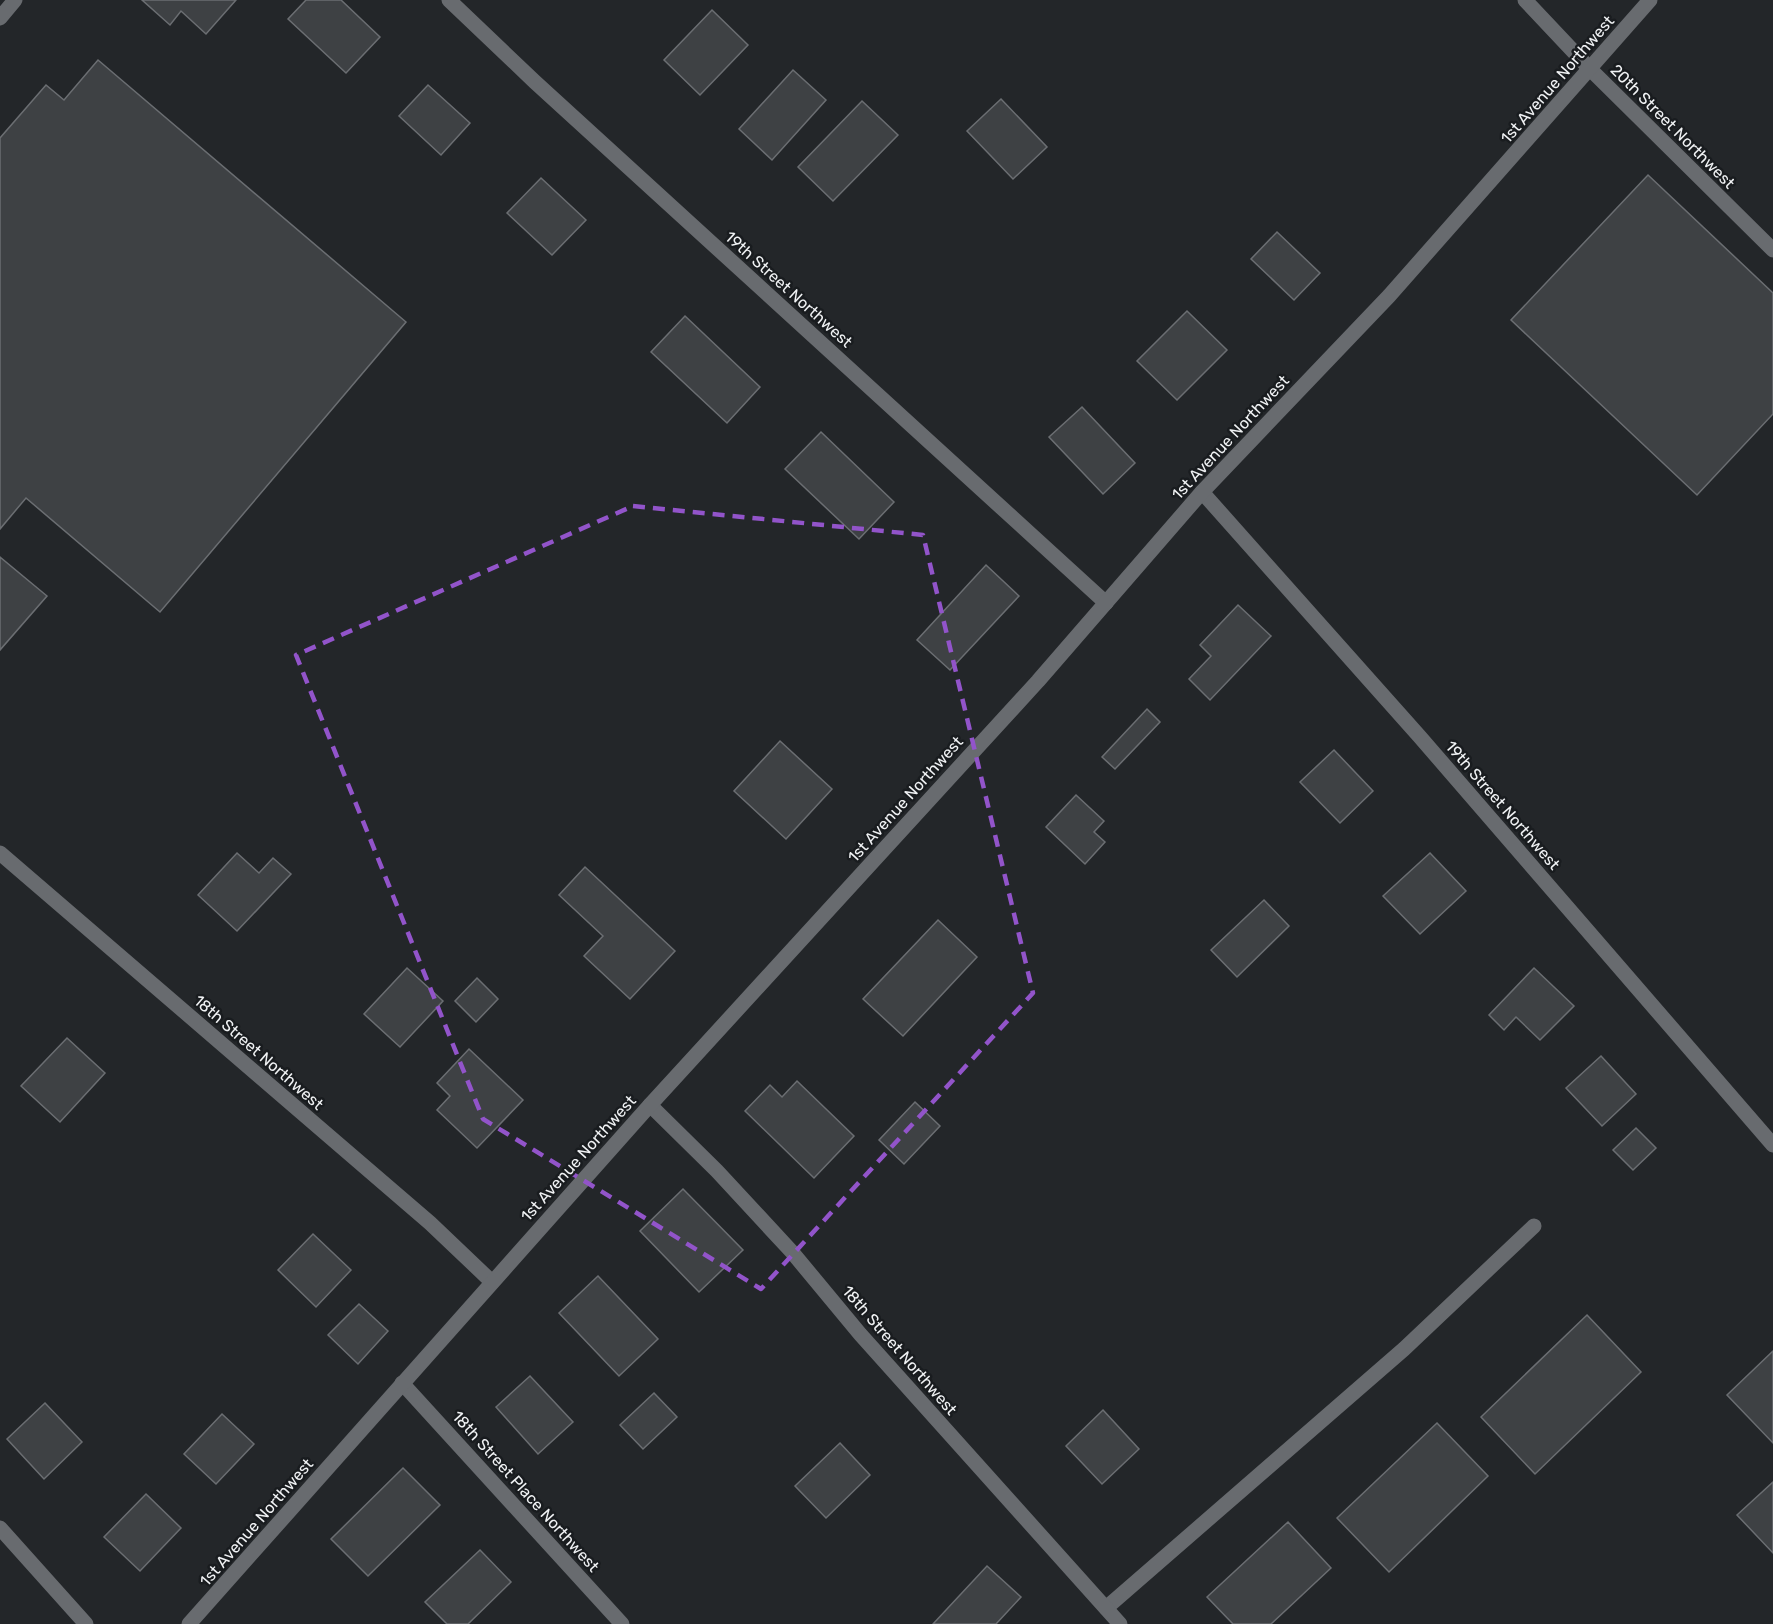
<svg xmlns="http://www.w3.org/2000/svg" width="1773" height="1624" font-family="Rubik,sans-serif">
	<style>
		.building { fill: #3e4144; stroke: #6b6e72; stroke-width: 1.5 }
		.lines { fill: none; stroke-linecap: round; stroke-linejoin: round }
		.service { stroke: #686b6f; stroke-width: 15 }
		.minor { stroke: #686b6f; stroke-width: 15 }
		.marked { fill: none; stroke: #9254ca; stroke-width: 4.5; stroke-dasharray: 12 8; stroke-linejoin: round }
		.labels { text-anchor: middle; stroke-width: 5; stroke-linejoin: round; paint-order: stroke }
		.street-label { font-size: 16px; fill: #f0f2f4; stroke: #191c1f }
	</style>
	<rect width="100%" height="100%" fill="#232629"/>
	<g class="building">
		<polygon points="142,0 236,0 206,34 181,11 170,25"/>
		<polygon points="306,0 341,0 380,37 346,73 288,19"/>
		<polygon points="712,10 748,45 700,95 664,60"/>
		<polygon points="98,60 406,322 160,612 26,498 0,529 0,138 46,85 64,100"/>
		<polygon points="793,70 826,100 772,160 739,129"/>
		<polygon points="428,85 470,123 441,155 399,116"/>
		<polygon points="1001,99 1047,147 1013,179 967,131"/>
		<polygon points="862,101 898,135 833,201 798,167"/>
		<polygon points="1648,175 1773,293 1773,414 1697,495 1511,320"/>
		<polygon points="541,178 586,220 552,255 507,213"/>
		<polygon points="1277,232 1320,273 1294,300 1251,259"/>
		<polygon points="1187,311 1227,350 1177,400 1137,361"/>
		<polygon points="685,316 760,387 727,423 651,352"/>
		<polygon points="1082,407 1135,463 1103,494 1049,437"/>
		<polygon points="821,432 894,502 859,539 785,469"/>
		<polygon points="0,557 47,596 0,650"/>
		<polygon points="986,565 1019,596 950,670 917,640"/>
		<polygon points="1238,605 1271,636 1210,700 1189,679 1211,656 1200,645"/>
		<polygon points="1147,709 1160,722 1115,769 1102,757"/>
		<polygon points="780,741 832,789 786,839 734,791"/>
		<polygon points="1334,750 1373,791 1340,823 1300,782"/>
		<polygon points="1076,795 1104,821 1094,832 1105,842 1085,864 1046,827"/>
		<polygon points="237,853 259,873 273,858 291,874 237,931 198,895"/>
		<polygon points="1430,853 1466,891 1420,934 1383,896"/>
		<polygon points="585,867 675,951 630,999 584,956 603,936 559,895"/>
		<polygon points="1264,900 1289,926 1237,977 1211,950"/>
		<polygon points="938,920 977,957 903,1036 863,999"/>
		<polygon points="407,968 443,1001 400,1047 364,1014"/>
		<polygon points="1534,968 1574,1006 1540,1040 1516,1017 1504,1030 1489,1015"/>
		<polygon points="477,978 498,999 476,1022 455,1001"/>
		<polygon points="67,1038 105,1073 60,1122 21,1086"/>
		<polygon points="469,1049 523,1100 477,1148 437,1110 450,1096 437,1083"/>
		<polygon points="1601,1056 1636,1094 1602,1126 1566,1088"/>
		<polygon points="797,1081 854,1136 814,1178 745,1111 770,1085 782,1097"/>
		<polygon points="915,1102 940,1126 904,1164 879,1140"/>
		<polygon points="1636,1128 1656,1148 1633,1170 1613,1150"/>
		<polygon points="683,1189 743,1250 699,1292 640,1231"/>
		<polygon points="313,1234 351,1270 316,1307 278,1270"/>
		<polygon points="598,1276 658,1339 619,1376 559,1313"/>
		<polygon points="359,1304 388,1331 358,1364 328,1335"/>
		<polygon points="1587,1315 1641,1372 1535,1474 1481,1417"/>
		<polygon points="1773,1351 1773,1443 1727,1395"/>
		<polygon points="530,1376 573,1422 538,1454 496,1407"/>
		<polygon points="654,1393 677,1417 643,1449 620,1425"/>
		<polygon points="45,1403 82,1442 44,1479 7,1439"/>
		<polygon points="1103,1410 1139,1449 1102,1484 1066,1446"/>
		<polygon points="222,1414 254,1444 216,1484 184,1454"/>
		<polygon points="1437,1423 1488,1476 1389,1572 1337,1518"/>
		<polygon points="840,1443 870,1475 826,1518 795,1486"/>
		<polygon points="403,1468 440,1505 368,1576 331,1539"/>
		<polygon points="1773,1482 1773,1553 1737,1515"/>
		<polygon points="146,1494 181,1528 140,1571 104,1537"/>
		<polygon points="1288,1522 1331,1568 1271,1624 1233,1624 1207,1597"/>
		<polygon points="480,1550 511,1582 468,1624 447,1624 425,1602"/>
		<polygon points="987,1566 1021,1597 996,1624 933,1624"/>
	</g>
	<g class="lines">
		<polyline class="service" points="1106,1608 1404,1349 1534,1226"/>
		<g class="minor">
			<polyline points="449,0 535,82 1106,603"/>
			<polyline points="1525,0 1590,69 1773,250"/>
			<polyline points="0,18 15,0"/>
			<polyline points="1202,492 1420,737 1773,1145"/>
			<polyline points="0,853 430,1223 492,1282"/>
			<polyline points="650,1105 717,1171 792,1252 860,1334 1120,1624"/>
			<polyline points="402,1383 622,1624"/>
			<polyline points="0,1528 86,1624"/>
			<polyline points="189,1624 650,1105 1038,681 1202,492 1389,296 1650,0"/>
		</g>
	</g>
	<path class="marked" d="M633,506L923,535L1033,993L761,1289L483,1119L296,655Z"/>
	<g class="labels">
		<g class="street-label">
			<text transform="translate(1557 79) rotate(-49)" y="6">1st Avenue Northwest</text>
			<text transform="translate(1673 126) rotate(45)" y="6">20th Street Northwest</text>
			<text transform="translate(789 289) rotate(42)" y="6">19th Street Northwest</text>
			<text transform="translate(1230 437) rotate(-47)" y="6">1st Avenue Northwest</text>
			<text transform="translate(905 799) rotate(-48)" y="6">1st Avenue Northwest</text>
			<text transform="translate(1503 805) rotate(49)" y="6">19th Street Northwest</text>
			<text transform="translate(259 1052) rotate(41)" y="6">18th Street Northwest</text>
			<text transform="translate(578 1158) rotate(-48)" y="6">1st Avenue Northwest</text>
			<text transform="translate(900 1350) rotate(49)" y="6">18th Street Northwest</text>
			<text transform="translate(526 1491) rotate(48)" y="6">18th Street Place Northwest</text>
			<text transform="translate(256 1522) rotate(-49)" y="6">1st Avenue Northwest</text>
		</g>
	</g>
</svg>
